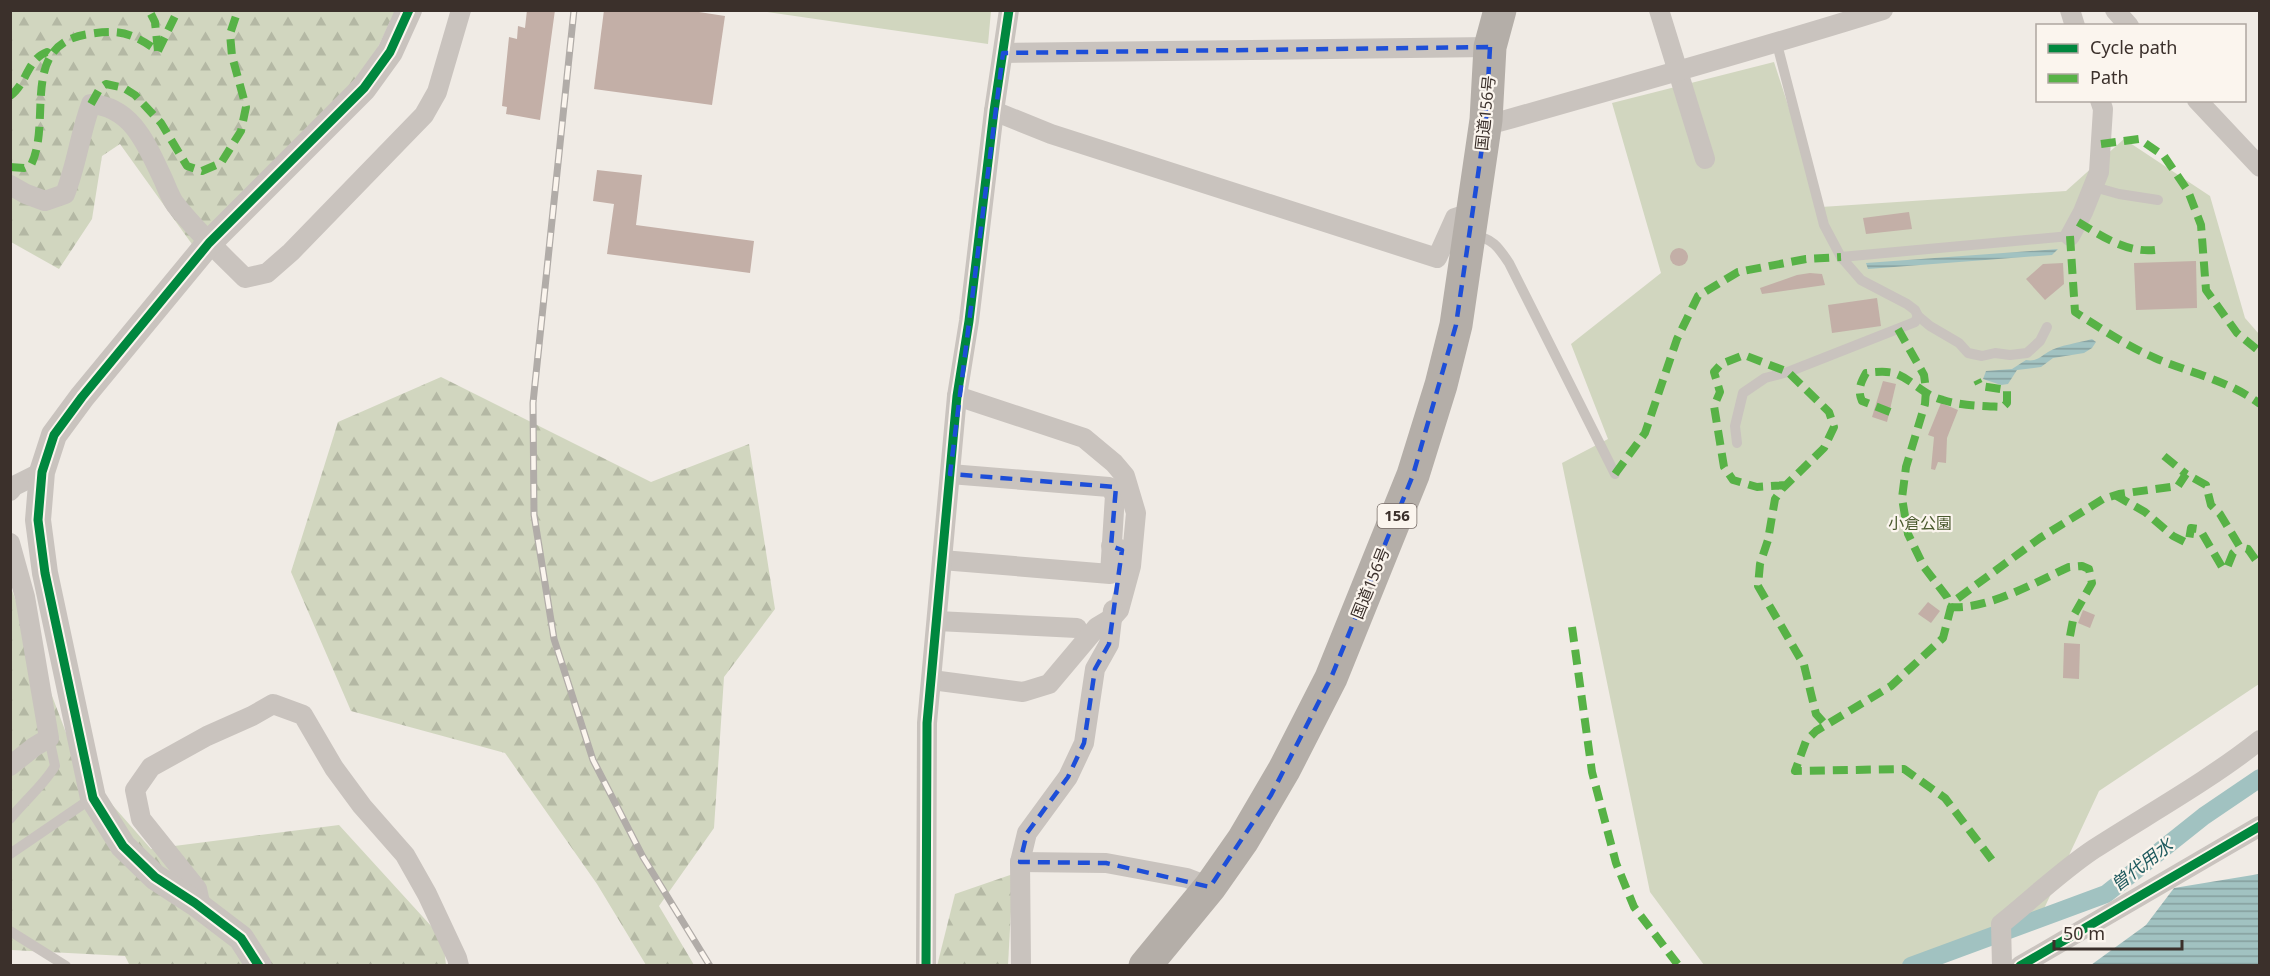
<svg xmlns="http://www.w3.org/2000/svg" width="2270" height="976" font-family="'Noto Sans','Noto Sans JP',sans-serif">
	<style>
		.forest { fill: url(#forest-firs) }
		.green { fill: #d1d6bf }
		.water { fill: url(#water-rules) }
		.lines { fill: none; stroke-linecap: round; stroke-linejoin: round }
		.canal { stroke: #a1c2c1; stroke-width: 18 }
		.building { fill: #c3afa7 }
		.service { stroke: #c9c3be; stroke-width: 10 }
		.minor { stroke: #c9c3be; stroke-width: 20 }
		.tertiary { stroke: #c9c3be; stroke-width: 26 }
		.trunk { stroke: #b4aea8; stroke-width: 33 }
		.rail-casing { stroke: #b1aca8; stroke-width: 7 }
		.rail { stroke: #fbf5ee; stroke-width: 4.5; stroke-dasharray: 14; stroke-linecap: butt }
		.quiet { stroke: #57b246; stroke-width: 8; stroke-dasharray: 15 8; stroke-linecap: butt }
		.cycleway-casing { stroke: #fbf5ee; stroke-width: 13 }
		.cycleway { stroke: #00873e; stroke-width: 9 }
		.marked { fill: none; stroke: #1d4ed8; stroke-width: 4.5; stroke-dasharray: 12 8; stroke-linejoin: round }
		.labels { text-anchor: middle; stroke-width: 4.5; stroke-linejoin: round; paint-order: stroke }
		.shield { fill: #fbf5ee; stroke: #756b66; stroke-width: 1.5 }
		.shield-label { font-size: 15px; font-weight: bold; fill: #3b302b }
		.street-label { font-size: 16px; fill: #3b302b; stroke: #fbf5ee }
		.park-label { font-size: 16px; fill: #4a5a2e; stroke: #fbf5ee }
		.water-label { font-size: 18px; font-style: italic; fill: #1f5a5e; stroke: #fbf5ee }
	</style>
	<defs>
		<pattern id="forest-firs" width="22" height="20" patternUnits="userSpaceOnUse" patternTransform="scale(1.5)"><rect width="22" height="20" fill="#d1d6bf"/><path d="M5 1l3.5 6h-7zM16 11l3.5 6h-7z" fill="#b4b8a4"/></pattern>
		<pattern id="water-rules" width="6" height="5" patternUnits="userSpaceOnUse" patternTransform="scale(1.5)"><rect width="6" height="5" fill="#a1c2c1"/><path d="M0 2.5h6" fill="none" stroke="#849e9d"/></pattern>
	</defs>
	<rect width="100%" height="100%" fill="#f0ebe5"/>
	<g class="forest">
		<polygon points="11,11 395,11 372,60 199,254 120,144 102,156 92,219 59,269 11,242"/>
		<polygon points="441,377 651,482 749,444 775,609 724,677 714,828 659,906 694,965 646,965 597,884 505,753 351,711 291,572 338,422"/>
		<polygon points="10,585 79,767 151,849 339,825 443,939 446,965 130,966 125,956 11,950"/>
		<polygon points="1013,874 1008,965 937,966 955,894"/>
	</g>
	<g class="green">
		<polygon points="761,11 991,10 991,11 988,44"/>
		<polygon points="1774,62 1821,207 2066,191 2124,139 2210,196 2245,318 2259,334 2259,684 2099,791 2035,928 1927,965 1704,965 1650,892 1562,463 1608,439 1571,344 1661,273 1612,103"/>
	</g>
	<g class="water">
		<polygon points="2058,249 2052,255 1868,269 1866,263"/>
		<path d="M2092,339L2096,342L2092,348L2084,353L2053,358L2041,367L2017,370L2008,384L2001,385L1983,379L1986,371L2012,369L2026,360C2036,362 2040,357 2048,352C2060,345 2078,343 2092,339Z"/>
		<polygon points="2259,874 2259,965 2091,965 2146,925 2174,888"/>
	</g>
	<g class="lines">
		<polyline class="canal" points="1911,966 2106,894 2204,816 2260,778"/>
	</g>
	<g class="building">
		<polygon points="527,10 555,10 540,120 506,114 507,107 502,106 509,37 517,39 518,26 525,28"/>
		<polygon points="604,10 686,10 725,16 712,105 594,89"/>
		<polygon points="597,170 642,175 636,225 754,241 750,273 607,254 614,204 593,201"/>
		<polygon points="1909,212 1912,229 1866,234 1863,218"/>
		<circle cx="1679" cy="257" r="9"/>
		<polygon points="2196,261 2197,308 2136,310 2134,263"/>
		<polygon points="2063,263 2064,284 2045,300 2026,279 2043,264"/>
		<polygon points="1810,273 1822,274 1825,285 1762,294 1760,288 1797,275"/>
		<polygon points="1877,298 1881,326 1832,333 1828,305"/>
		<polygon points="1883,381 1896,384 1887,422 1872,417"/>
		<polygon points="1941,403 1958,410 1947,438 1946,463 1938,462 1935,470 1931,469 1934,437 1928,435"/>
		<polygon points="1928,602 1940,611 1931,623 1918,614"/>
		<polygon points="2083,610 2095,615 2090,628 2078,623"/>
		<polygon points="2064,643 2080,644 2079,679 2063,678"/>
	</g>
	<g class="lines">
		<g class="service">
			<polyline points="1777,44 1824,225 1841,257 2070,236"/>
			<polyline points="2094,187 2119,194 2158,200"/>
			<path d="M1473,236C1492,237 1499,248 1509,263L1615,474"/>
			<polyline points="1841,257 1861,280 1907,304 1915,310 1918,316 1930,326 1959,343 1968,353 1982,356 1995,353 2010,355 2027,353 2040,341 2047,327"/>
			<polyline points="1737,443 1735,426 1743,393 1765,378 1788,372 1915,322 1918,316"/>
			<path d="M10,819C25,800 43,786 55,766L49,738"/>
			<polyline points="10,854 92,798"/>
			<polyline points="10,931 66,966"/>
		</g>
		<g class="minor">
			<polyline points="1659,10 1705,159"/>
			<polyline points="2070,10 2075,26"/>
			<polyline points="2115,10 2129,26"/>
			<polyline points="1003,53 1490,47"/>
			<polyline points="2197,100 2260,167"/>
			<polyline points="994,111 1051,134 1437,258 1455,218 1473,212"/>
			<path d="M1486,120L1499,122C1627,85 1756,50 1883,10"/>
			<path d="M10,185L26,194L45,201L65,194C77,164 80,133 91,104C133,107 147,146 163,179C167,188 170,197 175,204C196,231 221,254 245,278L267,273L291,252L424,115L437,92L461,10"/>
			<polyline points="2070,236 2083,212 2099,172 2103,109 2100,100"/>
			<polyline points="10,491 14,486 42,472"/>
			<polyline points="10,543 25,597 49,738 34,747 10,766"/>
			<polyline points="1111,546 1122,550 1120,572"/>
			<polyline points="942,560 1110,574 1115,495 1109,487 950,474"/>
			<polyline points="937,621 1077,628"/>
			<polyline points="932,680 1023,692 1049,684 1097,627 1112,618 1119,610 1131,566 1136,513 1125,476 1114,463 1084,438 957,396"/>
			<polyline points="1020,862 1106,863 1187,878 1210,887"/>
			<polyline points="201,907 197,889 141,819 135,790 151,767 207,736 252,716 273,704 303,715 334,768 362,806 405,855 427,894 457,958 459,966"/>
			<polyline points="926,966 927,723 957,396 969,321 994,111 1009,10"/>
			<polyline points="1021,966 1020,862 1027,833 1068,777 1084,743 1095,669 1109,644 1113,610"/>
			<path d="M2002,966L2001,924C2031,900 2061,871 2094,849C2150,813 2208,781 2260,740"/>
			<polyline points="2020,966 2260,826"/>
		</g>
		<polyline class="tertiary" points="259,966 241,938 195,903 155,877 123,846 93,798 45,573 38,520 42,472 54,435 82,397 209,243 364,88 390,52 409,10"/>
		<polyline class="trunk" points="1145,966 1210,887 1243,840 1284,770 1331,678 1413,475 1441,385 1456,325 1486,120 1490,47 1500,10"/>
		<defs>
			<polyline id="rail" points="574,10 533,403 534,515 554,639 593,760 643,857 710,966"/>
		</defs>
		<use href="#rail" class="rail-casing"/>
		<use href="#rail" class="rail"/>
		<g class="quiet">
			<polyline points="158,51 178,10"/>
			<path d="M10,96C27,84 27,59 47,52L51,55"/>
			<polyline points="91,104 100,88 106,84 124,88 135,95 161,123 187,166 202,171 221,163 241,131 246,107 232,56 230,34 238,10"/>
			<polyline points="2101,144 2139,139 2164,156 2188,191 2201,225 2206,290 2237,333 2260,352"/>
			<path d="M10,167L24,168L31,165C53,121 18,44 89,34C120,29 132,33 158,51L155,22L149,10"/>
			<path d="M2078,222C2102,236 2126,253 2155,250"/>
			<path d="M2070,236L2075,312C2100,328 2127,346 2155,358C2190,373 2228,380 2260,404"/>
			<polyline points="1898,329 1924,375 1926,390 1925,404 1906,467 1902,498 1908,534 1924,567 1947,597 1951,607 1943,638 1891,686 1816,731 1806,741 1795,771 1904,769 1945,798 1995,864"/>
			<path d="M1890,412L1862,401C1857,390 1861,382 1866,373C1875,372 1885,371 1894,373C1912,379 1924,396 1943,400C1962,406 1983,406 2003,407L2007,403V390L1980,386L1977,380"/>
			<polyline points="2164,456 2186,474"/>
			<polyline points="1615,474 1645,433 1677,339 1698,296 1738,272 1806,259 1841,257"/>
			<polyline points="1786,485 1757,487 1733,480 1724,467 1714,406 1720,392 1714,372 1721,364 1744,355 1788,372 1829,412 1834,427 1824,448 1782,489 1775,499 1768,540 1760,564 1758,586 1804,665 1816,714 1826,725"/>
			<polyline points="2115,495 2145,512 2173,536 2185,542 2189,540 2191,528 2198,529 2202,533 2222,567 2227,568 2233,553 2240,547"/>
			<polyline points="1572,627 1592,772 1616,863 1634,907 1679,966"/>
			<path d="M2070,636L2074,615L2092,583L2089,569L2082,566L2069,567C2036,582 1987,610 1951,607L1954,601L2040,538L2103,499L2119,494L2178,486L2186,474L2206,485L2211,505L2220,514L2240,547L2248,549L2260,566"/>
		</g>
		<defs>
			<g id="cycleway">
				<polyline points="259,966 241,938 195,903 155,877 123,846 93,798 45,573 38,520 42,472 54,435 82,397 209,243 364,88 390,52 409,10"/>
				<polyline points="926,966 927,723 957,396 969,321 994,111 1009,10"/>
				<polyline points="2020,966 2260,826"/>
			</g>
		</defs>
		<use href="#cycleway" class="cycleway-casing"/>
		<use href="#cycleway" class="cycleway"/>
	</g>
	<path class="marked" d="M1490,47L1486,120L1456,325L1413,475L1331,678L1271,795L1210,887L1106,863L1020,862L1027,833L1068,777L1084,743L1095,669L1109,644L1122,550L1111,546L1116,487L950,474L1003,53Z"/>
	<g class="labels">
		<rect class="shield" x="1377.5" y="504" width="39" height="24" rx="4.5"/>
		<g class="shield-label">
			<text x="1397" y="521">156</text>
		</g>
		<g class="street-label">
			<text transform="translate(1485 113) rotate(-84)" y="6">国道156号</text>
			<text transform="translate(1370 583) rotate(-68)" y="6">国道156号</text>
		</g>
		<g class="park-label">
			<text x="1920" y="529">小倉公園</text>
		</g>
		<g class="water-label">
			<text transform="translate(2142 865) rotate(-38)" y="6">曽代用水</text>
		</g>
	</g>
	<rect width="2270" height="976" fill="none" stroke="#3b302b" stroke-width="24"/>
	<rect x="2036" y="24" width="210" height="78" fill="#fbf5ee" stroke="#aea6a0" stroke-width="1.5"/>
	<rect x="2048" y="44" width="30" height="9" fill="#00873e" stroke="#aea6a0" stroke-width="1.5"/>
	<text x="2090" y="54" font-size="18" fill="#3b302b">Cycle path</text>
	<rect x="2048" y="74" width="30" height="9" fill="#57b246" stroke="#aea6a0" stroke-width="1.5"/>
	<text x="2090" y="84" font-size="18" fill="#3b302b">Path</text>
	<path d="M2054 940v9h128v-9" fill="none" stroke="#3b302b" stroke-width="3"/>
	<text x="2063" y="940" font-size="18" fill="#3b302b" stroke="#fbf5ee" stroke-width="4.5" paint-order="stroke">50 m</text>
</svg>
